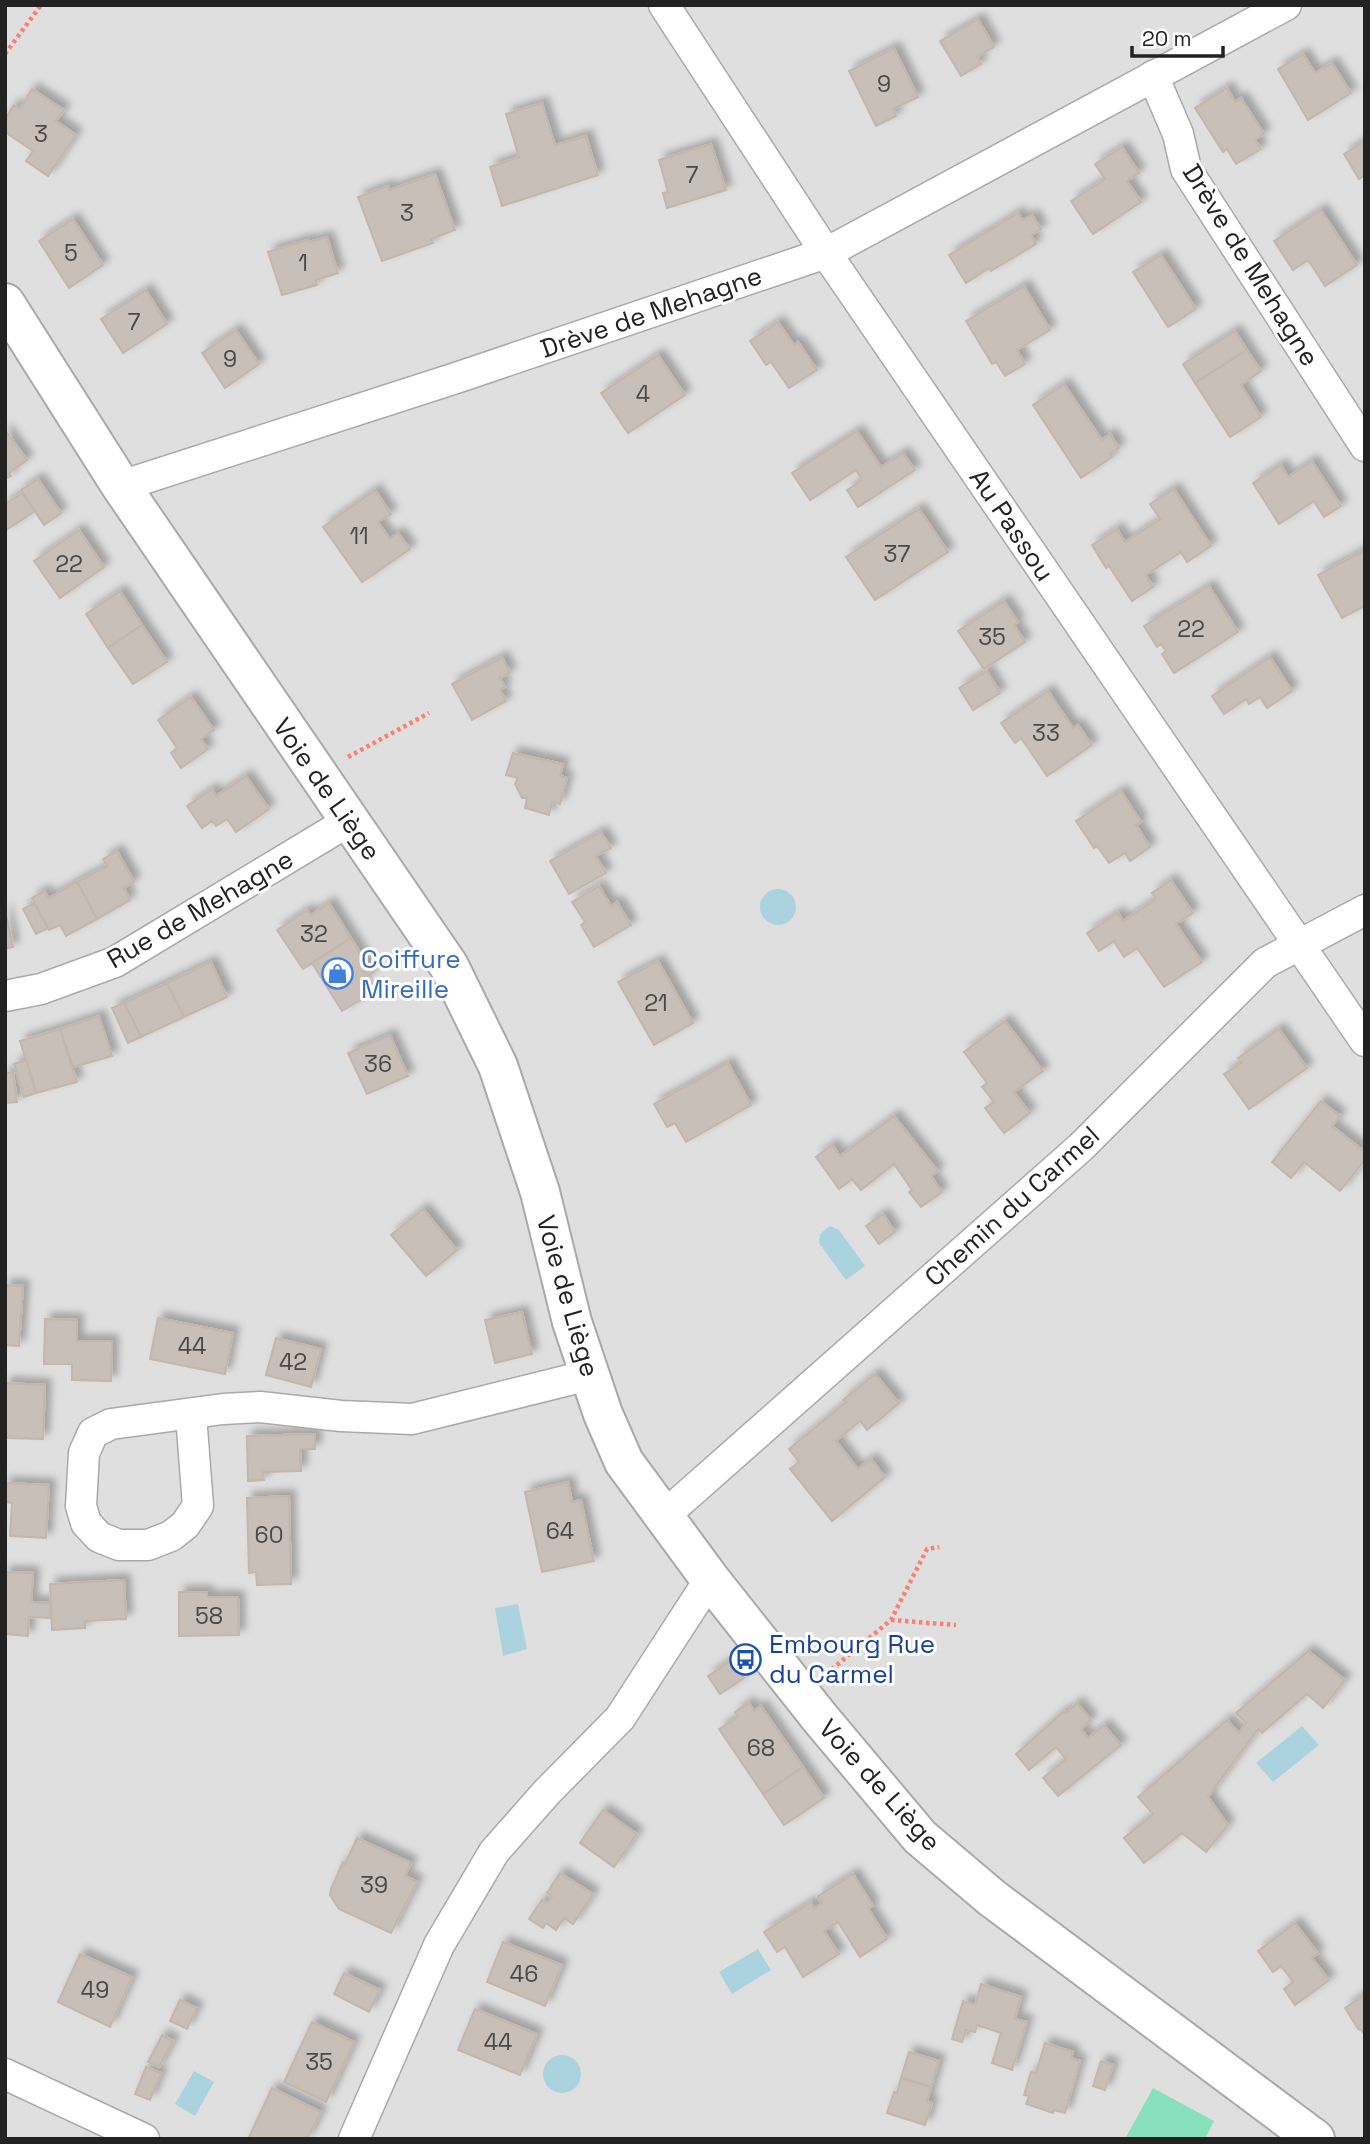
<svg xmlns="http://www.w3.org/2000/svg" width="1370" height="2144" font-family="'Space Grotesk',sans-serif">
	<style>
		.residential { fill: #e0dfdf }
		.pitch { fill: #88e0be }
		.water { fill: #aad3df }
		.building { fill: #c7bfb8; stroke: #c4b6ab; stroke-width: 2; filter: url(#shadow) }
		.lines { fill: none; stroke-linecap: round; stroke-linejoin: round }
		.minor-casing { stroke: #a9a9a9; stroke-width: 33 }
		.tertiary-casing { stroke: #a9a9a9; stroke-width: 42 }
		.path { stroke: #fa8072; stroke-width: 4.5; stroke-dasharray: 3.5 3.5; stroke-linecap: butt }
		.minor { stroke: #fff; stroke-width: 30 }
		.tertiary { stroke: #fff; stroke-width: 38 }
		.labels { text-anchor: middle; stroke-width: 6; stroke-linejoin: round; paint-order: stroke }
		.number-label { font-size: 23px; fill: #4b4948 }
		.street-label { font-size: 26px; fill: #222; stroke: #fff }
		.shop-label { font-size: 26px; fill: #366cbe; stroke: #fff; text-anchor: start }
		.transit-label { font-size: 26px; fill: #164399; stroke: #fff; text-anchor: start }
	</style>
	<defs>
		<filter id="shadow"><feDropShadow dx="6" dy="-6" stdDeviation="3.5" flood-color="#0004"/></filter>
	</defs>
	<rect width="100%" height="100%" fill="#f2efe9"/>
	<polygon class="residential" points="5,5 1361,5 1365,11 1365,2139 5,2139"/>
	<polygon class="pitch" points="1153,2088 1214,2121 1205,2139 1125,2139"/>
	<g class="water">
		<circle cx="778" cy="907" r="18"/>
		<polygon points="830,1226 839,1230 865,1266 846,1280 819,1243 820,1234"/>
		<polygon points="518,1604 527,1649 503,1656 495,1608"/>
		<polygon points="1302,1726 1319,1745 1273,1782 1256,1763"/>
		<polygon points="758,1949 771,1970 732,1994 719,1972"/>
		<circle cx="562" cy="2074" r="19"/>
		<polygon points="194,2071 214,2082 195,2116 175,2104"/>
	</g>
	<g class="building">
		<polygon points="978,19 994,47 977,57 981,64 961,76 940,41"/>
		<polygon points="894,48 918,97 893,109 896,116 876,126 849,71"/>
		<polygon points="1303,54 1315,73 1332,63 1351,93 1308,120 1278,69"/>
		<polygon points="1227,88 1235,102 1241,98 1264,134 1255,140 1261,149 1236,164 1227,149 1223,152 1195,108"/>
		<polygon points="32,89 64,110 56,121 76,135 48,176 26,161 33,151 5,132 5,119 14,105 20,109"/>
		<polygon points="542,103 555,145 586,136 598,175 502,206 490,167 519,157 506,114"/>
		<polygon points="1365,141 1365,175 1359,179 1344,154"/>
		<polygon points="711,144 726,190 667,208 663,193 668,192 659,160"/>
		<polygon points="1122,147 1139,173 1127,181 1141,202 1093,234 1071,201 1105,179 1095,164"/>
		<polygon points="435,174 455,230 431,239 433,243 382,261 358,197 388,186 389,190"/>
		<polygon points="1321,210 1357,265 1325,286 1308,260 1293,270 1274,241"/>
		<polygon points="1018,213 1023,220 1032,215 1041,229 1031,235 1036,244 991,271 989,268 966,283 949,255"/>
		<polygon points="73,219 103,265 69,288 39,241"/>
		<polygon points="327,237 338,273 316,280 317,285 282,295 268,252 308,240 309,242"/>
		<polygon points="1161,255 1196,309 1168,327 1133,272"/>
		<polygon points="1024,286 1050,330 1017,350 1025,364 1005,376 996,362 992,364 966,321"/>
		<polygon points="146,290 167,324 123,353 101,319"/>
		<polygon points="778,322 794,345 798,342 817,370 789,388 771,362 766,365 750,341"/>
		<polygon points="236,330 259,364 225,388 202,353"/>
		<polygon points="1235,331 1247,350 1195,383 1183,364"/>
		<polygon points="1247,350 1261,371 1241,385 1261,417 1230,437 1195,383"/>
		<polygon points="658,355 685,395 628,433 601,393"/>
		<polygon points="1064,384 1102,440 1110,434 1119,448 1110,454 1112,457 1081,478 1033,405"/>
		<polygon points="5,430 27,460 9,473 11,476 5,479"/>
		<polygon points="857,431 881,467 903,453 915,470 858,507 847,490 862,480 856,470 810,500 792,473"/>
		<polygon points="1312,461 1341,506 1324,517 1314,501 1279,524 1253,483 1281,465 1288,477"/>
		<polygon points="38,479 61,513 44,525 21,490"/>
		<polygon points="1174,489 1211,546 1187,562 1181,552 1146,575 1153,587 1132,601 1109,566 1106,568 1092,545 1117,529 1125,542 1160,519 1150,504"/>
		<polygon points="375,490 391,514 378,522 390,539 398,533 410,549 362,582 323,527"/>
		<polygon points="22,493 35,511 5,531 5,504"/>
		<polygon points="919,509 948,552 875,600 846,557"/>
		<polygon points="79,530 104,567 60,598 34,561"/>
		<polygon points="1365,550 1365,606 1342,618 1318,575"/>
		<polygon points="1209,586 1238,632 1174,673 1162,654 1166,651 1161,644 1157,647 1144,626"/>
		<polygon points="120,591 142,625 108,648 86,614"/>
		<polygon points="1004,601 1018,622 1014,625 1025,642 984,669 958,631"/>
		<polygon points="142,625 167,662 133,684 108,648"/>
		<polygon points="502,657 510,673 500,678 505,687 500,690 506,701 472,720 452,684"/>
		<polygon points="1270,657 1292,691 1267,708 1260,697 1249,704 1246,699 1224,714 1212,696"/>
		<polygon points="987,671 1000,693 973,710 959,688"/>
		<polygon points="1048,691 1073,728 1078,725 1092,745 1047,776 1021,738 1015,743 1001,723"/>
		<polygon points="191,697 214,730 201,739 208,749 181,768 171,753 177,748 158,720"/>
		<polygon points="513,753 563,764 560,776 567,778 560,804 552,802 549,815 525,808 527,798 522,798 515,784 518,778 506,775"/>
		<polygon points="246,776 269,809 236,832 227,819 216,826 212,821 202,828 187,806 212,789 216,796"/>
		<polygon points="1121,791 1141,822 1136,825 1150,847 1130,861 1125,853 1109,863 1097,846 1094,848 1076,821"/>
		<polygon points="601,832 611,848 596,856 606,873 569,894 550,861"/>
		<polygon points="117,851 134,882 124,888 130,900 97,919 77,882 107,866 103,859"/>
		<polygon points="1171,880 1193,913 1176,924 1202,962 1164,987 1137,948 1124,957 1114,941 1099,951 1087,933 1118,913 1123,921 1156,899 1152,893"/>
		<polygon points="77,882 97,919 66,936 60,925 49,930 32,898 44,891 49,898"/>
		<polygon points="599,886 611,906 617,902 631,925 594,947 581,925 585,922 572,902"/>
		<polygon points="34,903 48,928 36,934 23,909"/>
		<polygon points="329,903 351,938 303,969 277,930 307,910 311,915"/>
		<polygon points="5,910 13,947 5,949"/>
		<polygon points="351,938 373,973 361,981 369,995 342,1011 312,963"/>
		<polygon points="658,961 693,1023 654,1045 618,982"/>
		<polygon points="211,962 227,997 184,1017 167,983"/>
		<polygon points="167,983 184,1017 141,1037 124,1003"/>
		<polygon points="124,1003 141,1037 128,1043 112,1008"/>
		<polygon points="99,1016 112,1056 73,1067 60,1029"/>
		<polygon points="1005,1021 1043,1071 1014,1092 1030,1113 1004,1133 985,1108 994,1102 982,1087 987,1083 964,1052"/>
		<polygon points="60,1029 77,1082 36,1093 20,1041"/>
		<polygon points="1279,1029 1307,1068 1249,1109 1224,1074 1241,1063 1238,1058"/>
		<polygon points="390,1035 408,1076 367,1094 348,1053"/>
		<polygon points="26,1060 36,1093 24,1097 14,1064"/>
		<polygon points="728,1063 751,1105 686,1142 675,1123 667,1127 654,1104"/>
		<polygon points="13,1072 17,1102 5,1103 5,1073"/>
		<polygon points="1321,1101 1340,1116 1332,1126 1365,1152 1365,1160 1340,1191 1304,1162 1291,1178 1272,1162"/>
		<polygon points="894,1116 938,1171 931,1176 942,1192 921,1207 909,1192 912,1190 894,1164 861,1190 852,1179 839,1189 816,1157 832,1145 840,1156"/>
		<polygon points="423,1209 457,1250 426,1276 391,1235"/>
		<polygon points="883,1214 895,1232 879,1244 866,1226"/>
		<polygon points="5,1285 23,1286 19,1346 5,1345"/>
		<polygon points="522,1312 532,1354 495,1363 485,1320"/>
		<polygon points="158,1318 233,1333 225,1374 150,1359"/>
		<polygon points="45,1319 77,1320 77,1341 112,1341 111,1381 72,1380 72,1364 44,1364"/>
		<polygon points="276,1338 321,1349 311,1387 266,1375"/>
		<polygon points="875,1374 899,1403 867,1430 860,1421 836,1441 858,1469 871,1459 885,1477 832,1521 790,1469 799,1462 789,1449 846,1402 843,1400"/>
		<polygon points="5,1383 45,1385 43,1439 5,1438"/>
		<polygon points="315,1434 315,1449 300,1449 301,1471 263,1472 264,1480 248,1481 247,1436"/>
		<polygon points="568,1482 572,1502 581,1500 594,1561 542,1572 525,1492"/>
		<polygon points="5,1483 49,1485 46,1538 10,1536 12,1503 5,1502"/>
		<polygon points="289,1496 291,1584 257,1585 256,1572 249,1573 247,1498"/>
		<polygon points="5,1572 33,1573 31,1602 50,1603 51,1618 29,1617 28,1636 5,1634"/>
		<polygon points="124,1580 126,1619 85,1621 85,1628 52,1630 50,1584"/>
		<polygon points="179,1592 207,1592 207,1597 238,1597 239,1635 179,1636"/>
		<polygon points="1308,1651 1345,1680 1323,1708 1307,1694 1262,1733 1258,1729 1208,1797 1228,1825 1206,1852 1182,1833 1144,1863 1124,1838 1153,1814 1138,1797 1227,1720 1239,1733 1246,1723 1236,1713"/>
		<polygon points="732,1660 744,1678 720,1694 708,1676"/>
		<polygon points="749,1703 754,1711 761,1706 803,1767 763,1794 719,1729 738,1717 735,1712"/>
		<polygon points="1077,1703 1091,1720 1081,1729 1088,1738 1104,1725 1121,1745 1058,1796 1043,1778 1066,1759 1056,1747 1029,1770 1016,1754 1064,1711 1066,1713"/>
		<polygon points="803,1767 824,1798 784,1825 763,1794"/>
		<polygon points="603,1810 637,1834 614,1867 580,1843"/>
		<polygon points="357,1838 411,1863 405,1876 417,1882 391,1933 339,1909 330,1895 331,1889 343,1862 345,1864"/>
		<polygon points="560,1873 593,1894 573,1924 564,1918 556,1930 546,1923 543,1928 529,1919 542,1900 548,1903 552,1896 547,1893"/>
		<polygon points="853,1874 873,1906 868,1908 887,1939 860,1957 838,1922 824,1931 839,1954 803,1977 785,1947 777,1952 764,1932 811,1902 814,1908 822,1903 818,1896"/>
		<polygon points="1295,1923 1318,1953 1312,1958 1329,1980 1295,2005 1284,1989 1293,1982 1281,1966 1273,1972 1258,1951"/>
		<polygon points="503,1942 562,1965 545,2006 487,1982"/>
		<polygon points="80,1954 132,1977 110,2027 58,2002"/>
		<polygon points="344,1973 380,1990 369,2012 334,1994"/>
		<polygon points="981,1984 1021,1997 1015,2019 1027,2022 1012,2070 992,2063 1001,2033 977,2025 975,2032 966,2030 962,2042 952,2039 963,2001 975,2005"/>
		<polygon points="1365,1994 1365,2035 1361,2030 1358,2029 1345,2008"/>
		<polygon points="180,2000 197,2008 187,2029 170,2021"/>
		<polygon points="475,2009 537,2034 520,2075 458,2050"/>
		<polygon points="312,2022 354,2042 326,2102 284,2082"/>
		<polygon points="162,2035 173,2041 159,2067 148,2062"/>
		<polygon points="1045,2043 1073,2052 1071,2058 1080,2061 1065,2113 1054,2110 1053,2113 1026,2104 1029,2096 1024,2095 1031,2072 1036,2073"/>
		<polygon points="909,2052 939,2061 931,2087 901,2078"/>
		<polygon points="1101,2061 1113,2065 1105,2090 1093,2086"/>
		<polygon points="146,2067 161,2073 150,2100 135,2094"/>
		<polygon points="901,2078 931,2087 927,2102 932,2103 925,2125 887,2113 894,2092 897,2093"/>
		<polygon points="272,2088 321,2112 307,2139 248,2139"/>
	</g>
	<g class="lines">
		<defs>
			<g id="minor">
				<polyline points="664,5 826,253 1365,1041"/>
				<polyline points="1153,76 1178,134 1186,169 1365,446"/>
				<polyline points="121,486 456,378 826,253 1286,5"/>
				<polyline points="5,996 41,989 115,962 349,821"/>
				<polyline points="191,1415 198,1506 185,1525 171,1536 148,1545 119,1545 99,1537 86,1523 81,1506 84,1453 93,1433 111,1424 223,1409 260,1407 341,1416 412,1419 589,1375"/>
				<polyline points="665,1515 1081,1147 1265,963 1365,910"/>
				<polyline points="5,2074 144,2139"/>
				<polyline points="354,2139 439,1945 494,1852 547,1792 620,1718 710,1579"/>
			</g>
			<polyline id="tertiary" points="5,303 121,486 449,966 498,1066 540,1192 572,1322 603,1414 624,1462 710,1579 820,1718 920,1837 992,1898 1315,2139"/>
		</defs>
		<use href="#minor" class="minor-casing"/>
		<use href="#tertiary" class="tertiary-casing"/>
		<g class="path">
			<polyline points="5,54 41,5"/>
			<polyline points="348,757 429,713"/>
			<polyline points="891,1620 956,1625"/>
			<polyline points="826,1674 891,1620 927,1549 939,1547"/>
		</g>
		<use href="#minor" class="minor"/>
		<use href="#tertiary" class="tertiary"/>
	</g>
	<defs>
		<symbol id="shop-ring" viewBox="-11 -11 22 22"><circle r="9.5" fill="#fff" stroke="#3f7fe0" stroke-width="1.5"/><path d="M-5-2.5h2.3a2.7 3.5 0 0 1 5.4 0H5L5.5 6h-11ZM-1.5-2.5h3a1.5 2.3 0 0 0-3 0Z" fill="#3f7fe0"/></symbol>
		<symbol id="bus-ring" viewBox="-11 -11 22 22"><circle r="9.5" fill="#fff" stroke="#1a4fb4" stroke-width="1.5"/><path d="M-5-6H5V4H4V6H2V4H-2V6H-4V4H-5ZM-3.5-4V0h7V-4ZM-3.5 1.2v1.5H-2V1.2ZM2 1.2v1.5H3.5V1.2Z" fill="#1a4fb4"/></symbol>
	</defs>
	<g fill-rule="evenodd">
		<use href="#shop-ring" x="320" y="956" width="35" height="35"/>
		<use href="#bus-ring" x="728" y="1642" width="35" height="35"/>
	</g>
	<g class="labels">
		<g class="number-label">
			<text x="884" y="92">9</text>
			<text x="41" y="142">3</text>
			<text x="692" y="183">7</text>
			<text x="407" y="221">3</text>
			<text x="71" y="261">5</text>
			<text x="303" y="271">1</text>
			<text x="134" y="330">7</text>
			<text x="230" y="367">9</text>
			<text x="643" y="402">4</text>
			<text x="359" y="544">11</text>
			<text x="897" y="562">37</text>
			<text x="69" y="572">22</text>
			<text x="1191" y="637">22</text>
			<text x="992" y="645">35</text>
			<text x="1046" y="741">33</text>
			<text x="314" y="942">32</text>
			<text x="656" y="1011">21</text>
			<text x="378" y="1072">36</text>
			<text x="192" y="1354">44</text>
			<text x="293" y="1370">42</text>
			<text x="560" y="1539">64</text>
			<text x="269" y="1543">60</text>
			<text x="209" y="1624">58</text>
			<text x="761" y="1756">68</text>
			<text x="374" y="1893">39</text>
			<text x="524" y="1982">46</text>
			<text x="95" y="1998">49</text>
			<text x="498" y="2050">44</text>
			<text x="319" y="2070">35</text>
		</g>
		<g class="street-label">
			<text transform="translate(1251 265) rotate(58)" y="9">Drève de Mehagne</text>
			<text transform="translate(651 312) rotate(-19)" y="9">Drève de Mehagne</text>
			<text transform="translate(1012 525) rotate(56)" y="9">Au Passou</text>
			<text transform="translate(327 789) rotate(55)" y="9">Voie de Liège</text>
			<text transform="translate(200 909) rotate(-30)" y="9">Rue de Mehagne</text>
			<text transform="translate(1012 1206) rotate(-42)" y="9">Chemin du Carmel</text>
			<text transform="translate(568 1296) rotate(74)" y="9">Voie de Liège</text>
			<text transform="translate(880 1785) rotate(48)" y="9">Voie de Liège</text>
		</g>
		<g class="shop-label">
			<text x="361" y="968">Coiffure<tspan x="361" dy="30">Mireille</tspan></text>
		</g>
		<g class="transit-label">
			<text x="769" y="1653">Embourg Rue<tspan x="769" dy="30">du Carmel</tspan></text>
		</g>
	</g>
	<rect width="1370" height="2144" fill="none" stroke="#222222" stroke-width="14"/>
	<path d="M1132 46v10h91v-10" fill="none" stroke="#222222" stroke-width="3.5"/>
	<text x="1142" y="46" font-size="21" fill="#222222" stroke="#ffffff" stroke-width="5" paint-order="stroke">20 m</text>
</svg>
